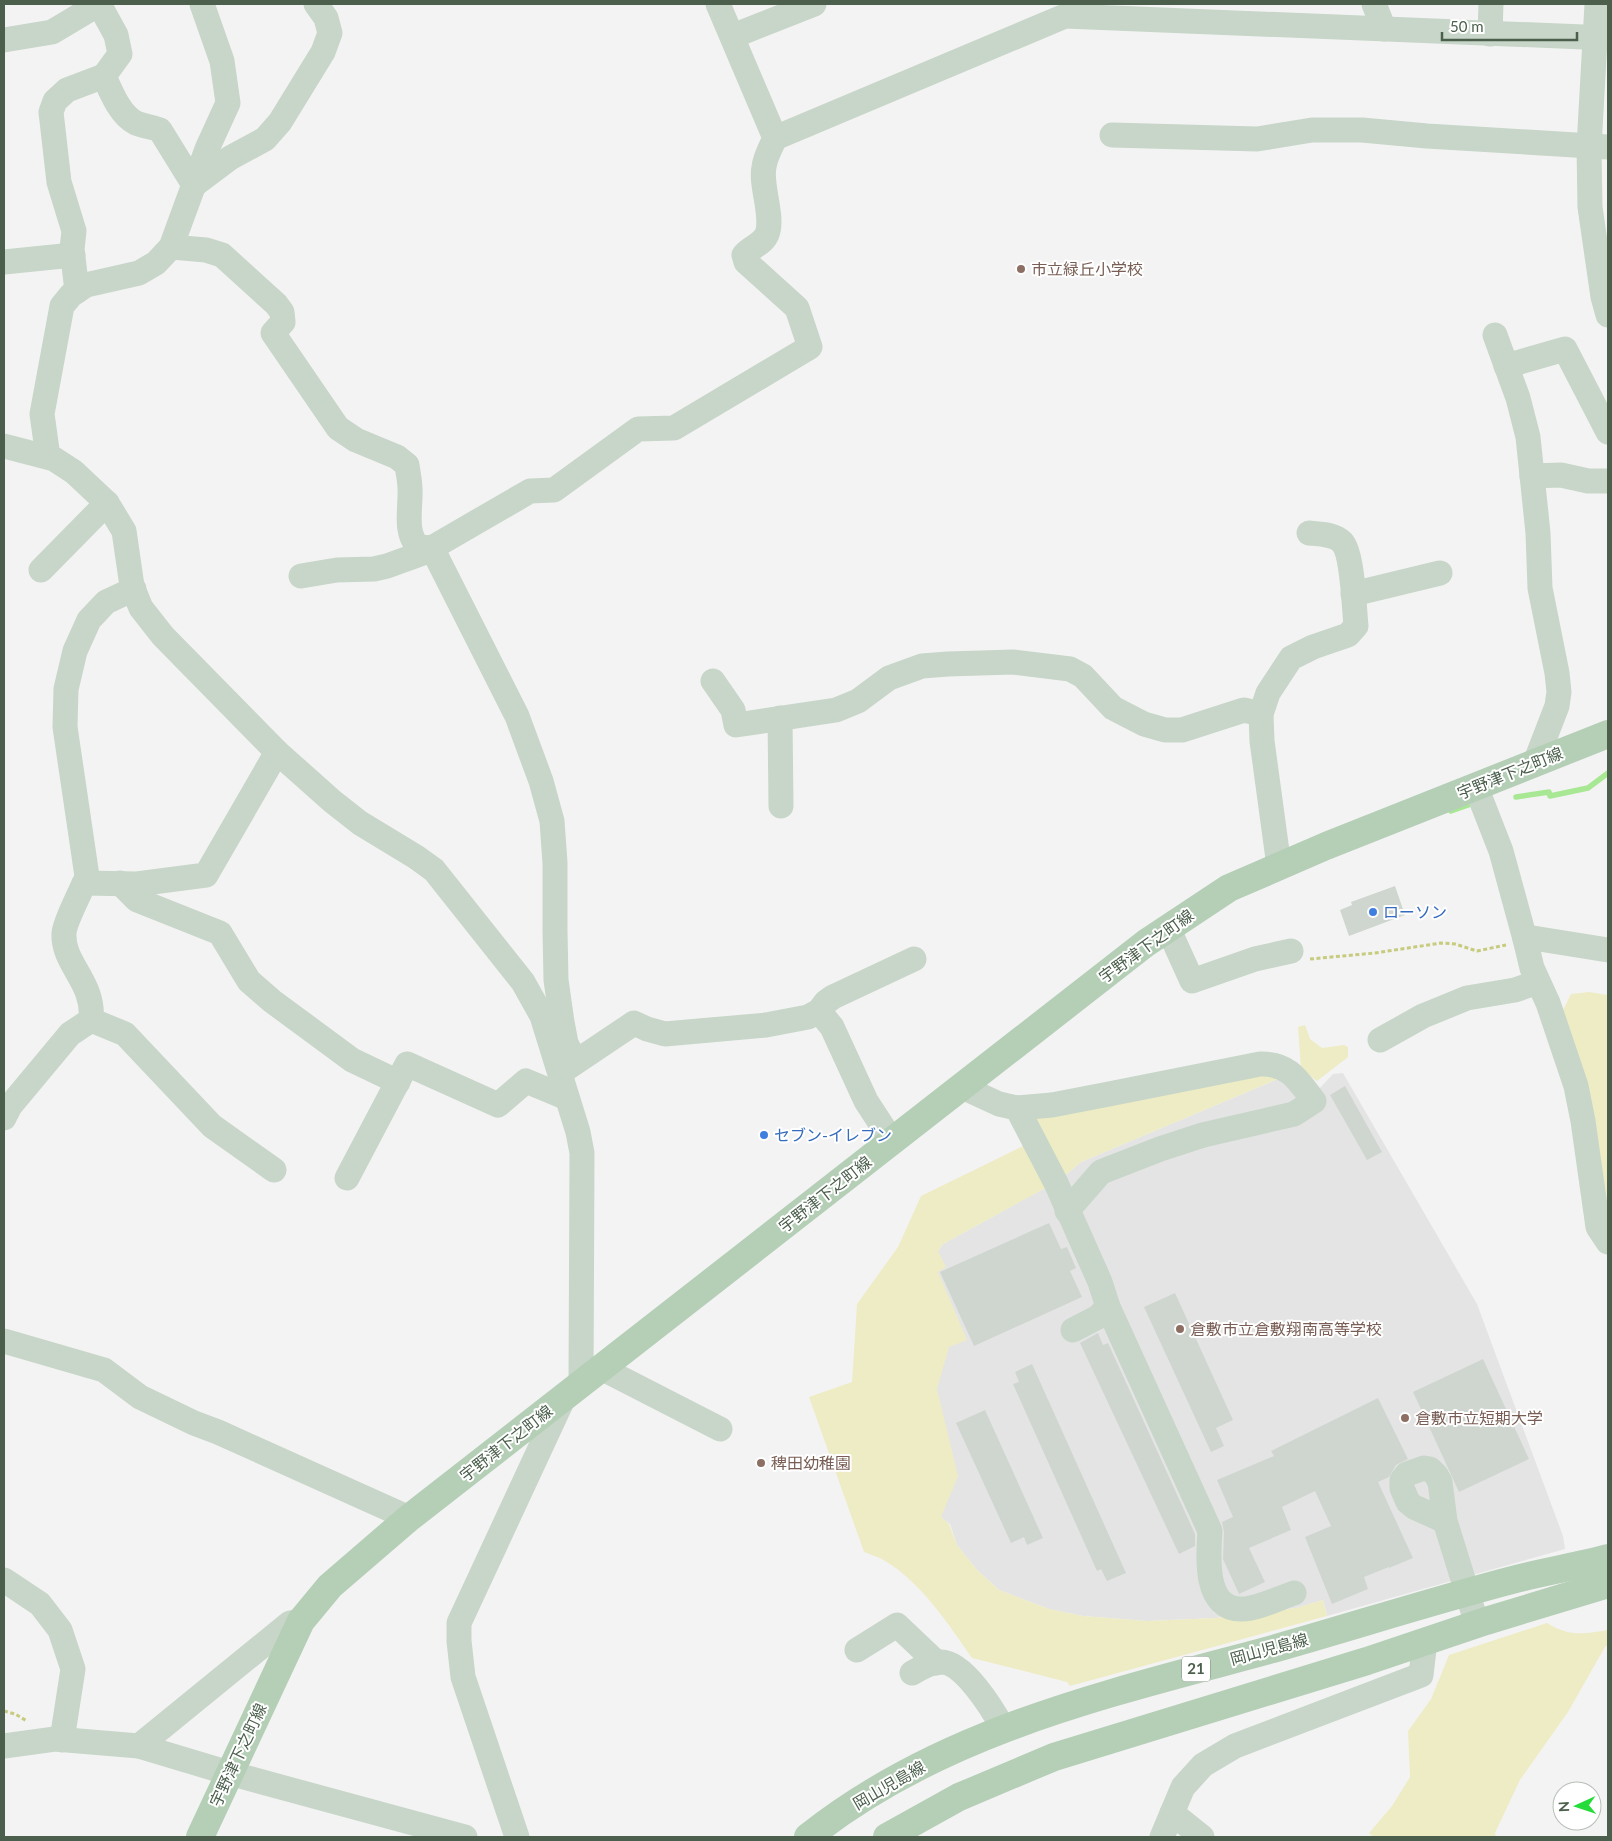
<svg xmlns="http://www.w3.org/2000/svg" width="1612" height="1841" font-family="Lato,'Noto Sans JP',sans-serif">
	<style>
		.education { fill: #e4e4e5 }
		.green { fill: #eeecc5 }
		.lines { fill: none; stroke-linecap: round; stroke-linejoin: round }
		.stream { stroke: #a8e895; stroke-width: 5.5 }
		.building { fill: #cfd6d0 }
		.path { stroke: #c6cb7e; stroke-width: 3; stroke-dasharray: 4 2.5; stroke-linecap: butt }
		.minor { stroke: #c7d6c8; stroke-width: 25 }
		.major { stroke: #b4cfb6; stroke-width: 28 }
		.education-dot { fill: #8d6e63; stroke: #fff; stroke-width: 2 }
		.shop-dot { fill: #3f7fe0; stroke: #fff; stroke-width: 2 }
		.labels { text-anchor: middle; stroke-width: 4; stroke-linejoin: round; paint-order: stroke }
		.shield { fill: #fff; stroke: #818f82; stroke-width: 1 }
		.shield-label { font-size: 15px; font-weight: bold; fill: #4b5f4c }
		.education-label { font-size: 16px; fill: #785e54; stroke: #fff; text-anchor: start }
		.street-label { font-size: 16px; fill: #4b5f4c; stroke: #fff }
		.shop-label { font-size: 16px; fill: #366cbe; stroke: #fff; text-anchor: start }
	</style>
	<rect width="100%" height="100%" fill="#f4f3f4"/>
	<polygon class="education" points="1343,1073 1477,1304 1563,1536 1565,1549 1327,1616 1323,1600 1296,1608 1216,1618 1147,1621 1083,1616 1049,1609 999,1590 977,1570 957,1545 950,1524 940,1517 897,1355 938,1251 943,1244 1061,1179 1081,1162 1280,1078 1318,1090 1333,1074"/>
	<g class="green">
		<polygon points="1589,992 1608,995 1608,1215 1563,1010 1571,994"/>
		<polygon points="1305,1025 1310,1039 1322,1048 1344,1045 1348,1047 1348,1057 1317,1081 1301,1069 1298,1027"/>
		<polygon points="1273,1071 1280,1078 1081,1162 1061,1179 1028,1117"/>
		<path d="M1027,1144L1051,1185L943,1244L938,1251L946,1267L938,1272L967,1340L949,1347L937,1389L958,1476L941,1517L949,1524L957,1545L977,1570L999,1590L1049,1609L1083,1616L1147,1621L1216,1618L1296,1608L1323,1600L1327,1616L1070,1686L1067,1682L972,1658C949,1625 921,1582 885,1561C879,1557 871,1555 864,1552L809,1397L852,1382L857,1304L898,1247L921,1196Z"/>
		<path d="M1547,1623C1570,1637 1584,1634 1608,1630V1645L1605,1647L1568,1712L1520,1780L1495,1833L1496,1837H1373L1369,1833L1392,1806L1410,1777L1408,1731L1431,1699L1449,1655Z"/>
	</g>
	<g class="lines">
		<g class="stream">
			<polyline points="1516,797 1549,792 1550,796 1588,788 1608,773"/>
			<polyline points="1451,811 1474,803"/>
		</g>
	</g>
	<g class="building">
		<polygon points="1395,886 1405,915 1349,936 1340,910 1352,905 1351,902"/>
		<polygon points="1345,1086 1382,1152 1367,1160 1330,1095"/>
		<polygon points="1049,1223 1061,1249 1067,1247 1076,1268 1070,1271 1082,1297 974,1346 940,1272"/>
		<polygon points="1175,1293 1233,1420 1216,1428 1224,1446 1211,1452 1144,1307"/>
		<polygon points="1098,1333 1103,1345 1108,1343 1195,1534 1195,1546 1179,1554 1080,1343"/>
		<polygon points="1483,1359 1529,1459 1459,1492 1413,1392"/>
		<polygon points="1032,1364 1126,1573 1107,1581 1101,1569 1097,1571 1013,1384 1019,1382 1015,1372"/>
		<polygon points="1378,1398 1408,1459 1396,1465 1389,1477 1378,1482 1413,1558 1389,1568 1389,1567 1364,1577 1368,1589 1332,1604 1305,1537 1331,1526 1315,1491 1282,1507 1291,1530 1249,1548 1265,1582 1239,1594 1223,1559 1224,1532 1222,1522 1233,1517 1217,1480 1274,1456 1271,1451"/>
		<polygon points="985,1410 1043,1538 1027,1545 1024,1537 1011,1543 956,1423"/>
	</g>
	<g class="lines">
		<g class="path">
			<polyline points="1310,959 1375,953 1441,943 1455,944 1477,951 1506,945"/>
			<polyline points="4,1711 15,1714 27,1721"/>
		</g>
		<g class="minor">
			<polyline points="1374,4 1384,29"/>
			<polyline points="1597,4 1589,147 1590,207 1603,297 1608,315"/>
			<polyline points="1490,34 1491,4"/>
			<polyline points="733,36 814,4"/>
			<path d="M4,40L52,32L99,4L116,35L120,54L104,76C111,92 120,115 136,123C143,126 152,127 160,130L194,185L230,158L265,139L280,122L323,52L330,33L326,18L316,4"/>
			<polyline points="1112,135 1257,139 1312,130 1362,130 1427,136 1608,147"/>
			<polyline points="775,138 1065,16 1608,38"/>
			<path d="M171,247L206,250L222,255L276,304L282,312L283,322L273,333L338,428L356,440L397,457L407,465C408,473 410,481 410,489C411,509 404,531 418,547L432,548L517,716L541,781L552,821L555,863V931L556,980L562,1022L566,1043L571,1053"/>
			<polyline points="4,262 73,255"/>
			<polyline points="77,291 72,249 74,231 59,182 51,112 55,101 67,90 104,76"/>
			<polyline points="1495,335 1518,398 1528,437 1538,533 1540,588 1557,673 1559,692 1557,706 1535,763"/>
			<polyline points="1506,366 1565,349 1608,432"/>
			<polyline points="4,446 54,459 74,472 107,503 124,531 132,586 141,608 163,636 277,752 332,801 360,823 416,857 434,870 523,982 542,1016 578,1132 582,1153 581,1384"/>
			<polyline points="48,457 42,414 62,306 71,295 86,285 139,273 156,263 171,247 207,149 228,103 222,61 202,4"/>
			<polyline points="1532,476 1561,475 1588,481 1608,481"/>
			<polyline points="41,570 107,503"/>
			<path d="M301,576L337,570L374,569L387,566L423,553L530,491L554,490L638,429L674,428L810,347L797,308L746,262L744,255C751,247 763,244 767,234C774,217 760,185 764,167C765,157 771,147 775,138L718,4"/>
			<polyline points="1353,594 1440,573"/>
			<polyline points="713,681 733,710 736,725 836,710 858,701 889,678 922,666 948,664 1013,662 1070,669 1083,676 1113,708 1144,724 1165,730 1182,730 1244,710 1261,714"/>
			<polyline points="780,718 781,806"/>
			<polyline points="1476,787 1501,851 1525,939 1532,968 1548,1003 1576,1086 1583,1121 1598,1227 1608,1242"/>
			<path d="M1279,866L1262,741L1261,714L1268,693L1291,658L1313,647L1348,635L1356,626C1354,608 1353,554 1342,542C1334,534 1320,534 1309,533"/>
			<polyline points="88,883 65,727 66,689 75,651 89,620 106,602 134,589"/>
			<polyline points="120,883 137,900 220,933 249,981 272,1001 352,1060 398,1082"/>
			<polyline points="1168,928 1192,981 1255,959 1291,951"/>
			<polyline points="1525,939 1533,938 1608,950"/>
			<polyline points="819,1011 832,1027 866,1101 892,1141"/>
			<path d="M91,1020C95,982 62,964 64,933C65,921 79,896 84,883L137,884L206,875L277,752"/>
			<polyline points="1380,1040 1423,1016 1467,998 1515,990 1538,982"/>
			<polyline points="561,1072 634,1023 647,1029 665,1034 766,1025 808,1017 819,1011 826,1002 833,997 914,959"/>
			<path d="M962,1087L999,1104L1017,1108L1052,1105L1109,1094L1260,1064C1289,1063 1298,1080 1314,1101L1294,1114L1203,1135L1160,1149L1101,1172L1067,1211"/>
			<polyline points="1017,1108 1056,1183 1100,1282 1108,1307 1098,1317 1073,1330"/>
			<polyline points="4,1118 10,1106 70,1034 91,1020 125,1034 212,1126 274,1170"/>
			<polyline points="347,1178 407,1064 498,1105 526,1081 567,1098"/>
			<path d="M1108,1307L1210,1531C1208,1557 1204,1610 1242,1609C1257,1609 1279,1598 1294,1593"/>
			<polyline points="4,1341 104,1370 140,1397 194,1423 218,1432 409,1518"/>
			<polyline points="601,1368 720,1429"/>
			<polyline points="1445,1521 1414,1507 1408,1502 1402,1488 1402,1480 1407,1474 1424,1468 1430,1469 1436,1475 1440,1482 1445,1521 1477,1624"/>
			<polyline points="4,1580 40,1604 60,1630 73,1669 62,1740"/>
			<polyline points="857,1650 897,1625 937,1663"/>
			<path d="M912,1673C921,1668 930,1662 941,1662C964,1662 993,1710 1003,1728"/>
			<polyline points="4,1746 55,1739 139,1746 229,1773 465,1837"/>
			<polyline points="139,1746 290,1623 301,1621"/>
			<polyline points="1172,1813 1202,1837"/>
			<polyline points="517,1837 463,1677 459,1641 459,1623 564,1397"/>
			<polyline points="1162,1837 1183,1787 1203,1765 1235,1746 1421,1675 1425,1641"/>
		</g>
		<g class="major">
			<polyline points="200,1837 301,1621 330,1586 409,1518 1146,943 1229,888 1326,846 1608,734"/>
			<path d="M808,1837C942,1730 1111,1693 1273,1649C1354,1626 1435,1600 1516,1579C1547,1571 1578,1566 1608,1558"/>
			<polyline points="887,1837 959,1797 1054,1757 1367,1661 1486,1621 1608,1584"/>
		</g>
	</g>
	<g class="education-dot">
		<circle cx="1021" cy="269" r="5"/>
		<circle cx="1180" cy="1329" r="5"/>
		<circle cx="1405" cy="1418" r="5"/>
		<circle cx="761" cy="1463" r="5"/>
	</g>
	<g class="shop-dot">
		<circle cx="1373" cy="912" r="5"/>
		<circle cx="764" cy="1135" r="5"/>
	</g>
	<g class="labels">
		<rect class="shield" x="1182" y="1656.5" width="28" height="25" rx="4"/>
		<g class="shield-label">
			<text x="1196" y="1674">21</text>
		</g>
		<g class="education-label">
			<text x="1031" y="275">市立緑丘小学校</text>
			<text x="1190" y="1335">倉敷市立倉敷翔南高等学校</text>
			<text x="1415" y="1424">倉敷市立短期大学</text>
			<text x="771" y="1469">稗田幼稚園</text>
		</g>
		<g class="street-label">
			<text transform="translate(1510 773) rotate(-22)" y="6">宇野津下之町線</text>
			<text transform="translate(1146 946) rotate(-36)" y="6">宇野津下之町線</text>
			<text transform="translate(825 1194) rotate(-38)" y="6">宇野津下之町線</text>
			<text transform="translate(506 1443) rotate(-38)" y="6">宇野津下之町線</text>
			<text transform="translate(1269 1649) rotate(-15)" y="6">岡山児島線</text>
			<text transform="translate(238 1755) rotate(-65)" y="6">宇野津下之町線</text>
			<text transform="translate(889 1785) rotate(-30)" y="6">岡山児島線</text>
		</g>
		<g class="shop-label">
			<text x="1383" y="918">ローソン</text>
			<text x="774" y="1141">セブン-イレブン</text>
		</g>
	</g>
	<rect width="1612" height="1841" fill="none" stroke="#4b5f4c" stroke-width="10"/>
	<g transform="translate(1577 1806) rotate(267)"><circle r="24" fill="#ffffff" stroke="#b7bfb7"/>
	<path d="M0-4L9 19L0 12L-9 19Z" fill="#25dc3b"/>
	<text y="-8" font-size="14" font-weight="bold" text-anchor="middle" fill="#4b5f4c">N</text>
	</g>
	<path d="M1442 32v8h135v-8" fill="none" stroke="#4b5f4c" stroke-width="2.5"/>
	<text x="1450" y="32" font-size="15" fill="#4b5f4c" stroke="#ffffff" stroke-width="4" paint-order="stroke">50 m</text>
</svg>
